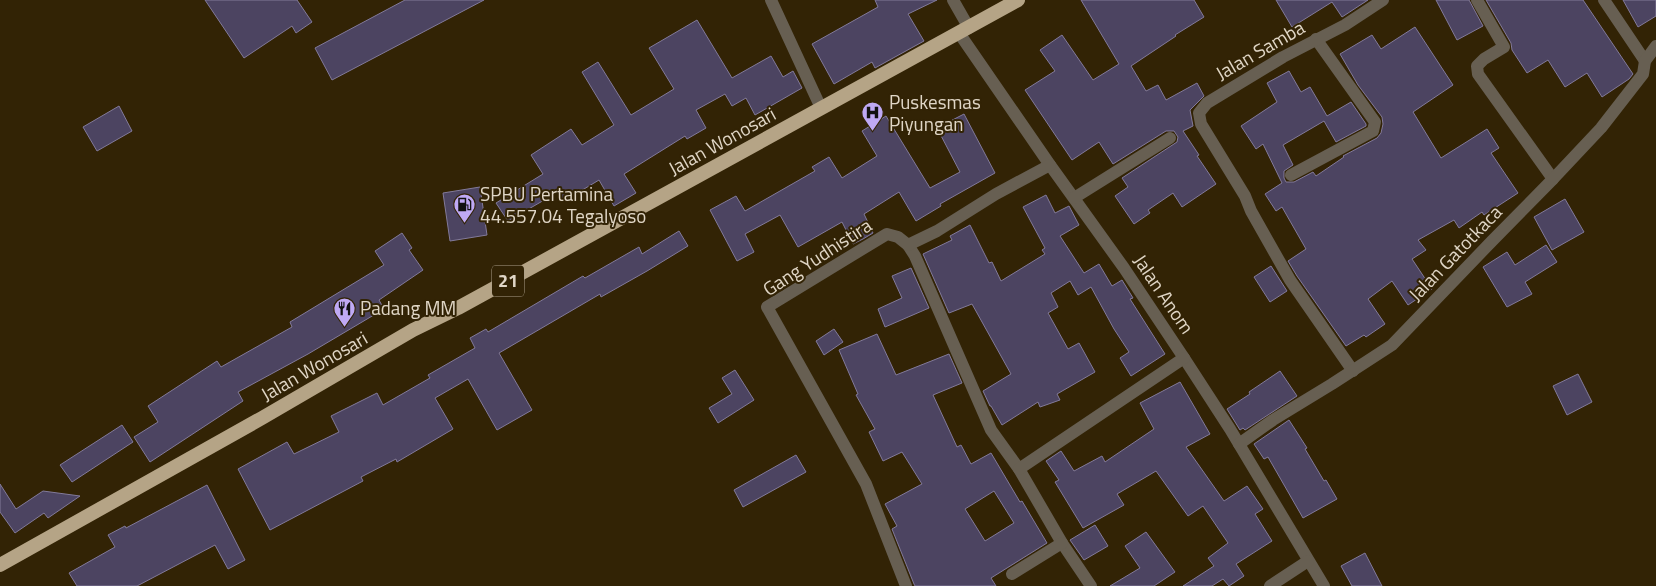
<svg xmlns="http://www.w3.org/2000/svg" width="1656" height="586" font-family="'Titillium Web',sans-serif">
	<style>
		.building { fill: #4c4461; stroke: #827a9a; fill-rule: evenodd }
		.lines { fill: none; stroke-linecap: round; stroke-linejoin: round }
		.minor { stroke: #675f52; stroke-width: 12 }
		.trunk { stroke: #b5a486; stroke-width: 14 }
		.labels { text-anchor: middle; stroke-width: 4; stroke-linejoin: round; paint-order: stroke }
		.shield { fill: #322305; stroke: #aca08c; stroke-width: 1 }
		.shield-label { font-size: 18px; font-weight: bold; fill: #e0d6c6 }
		.street-label { font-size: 19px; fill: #e0d6c6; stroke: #322305 }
		.poi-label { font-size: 19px; fill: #e0d6c6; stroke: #322305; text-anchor: start }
	</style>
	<rect width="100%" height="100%" fill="#322305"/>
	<g class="building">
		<polygon points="205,0 297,0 312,22 296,33 292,26 244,58"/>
		<polygon points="405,0 484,0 332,80 315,48"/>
		<polygon points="875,0 937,0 908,14 924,41 875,68 872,62 834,84 812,44 878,7"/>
		<polygon points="1081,0 1194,0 1204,17 1175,35 1176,36 1131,66 1146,91 1158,85 1166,100 1197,83 1204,96 1190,110 1193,126 1183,131 1199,155 1197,156 1216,184 1182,207 1173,193 1148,210 1150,213 1134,224 1115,196 1128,187 1122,178 1177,142 1178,137 1174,131 1166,131 1113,164 1099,142 1072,160 1025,90 1055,71 1040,50 1062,35 1093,80 1119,64"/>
		<polygon points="1276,0 1368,0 1342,17 1332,2 1292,27"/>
		<polygon points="1436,0 1469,0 1483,26 1457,40"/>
		<polygon points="1486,0 1583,0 1633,74 1629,79 1602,97 1587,73 1565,87 1548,60 1527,73 1512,50 1511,43"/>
		<polygon points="1623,0 1656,0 1656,16 1638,27"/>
		<polygon points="697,20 732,78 771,56 783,77 793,71 802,88 755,115 746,98 732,106 725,94 696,110 706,128 687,139 685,136 624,174 636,193 614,206 599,180 564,201 558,192 508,221 496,203 543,174 531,155 571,129 582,145 614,125 582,72 598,62 631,115 674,89 649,48"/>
		<polygon points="1415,27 1453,85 1413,112 1441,158 1487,129 1499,148 1491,153 1518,193 1484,215 1482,212 1459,228 1454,220 1418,240 1426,250 1412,259 1432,289 1408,305 1392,281 1368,299 1385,324 1366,337 1364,335 1346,346 1297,276 1288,261 1306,249 1282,207 1276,211 1265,194 1282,183 1263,144 1256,149 1241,126 1277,102 1267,83 1289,71 1301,92 1310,87 1327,116 1351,102 1366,124 1366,126 1336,142 1324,121 1283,145 1293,165 1284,171 1284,178 1286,182 1294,182 1313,172 1316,176 1344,157 1343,156 1377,138 1381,133 1383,124 1382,117 1358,85 1340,54 1372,35 1381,49"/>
		<polygon points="119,106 132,131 97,151 83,127"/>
		<polygon points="964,114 995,173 940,204 941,206 916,221 899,192 864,214 873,233 863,239 853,244 842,222 798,247 780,215 745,234 754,252 737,261 710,210 736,196 745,211 815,171 812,167 829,157 842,178 877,156 862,131 886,116 930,188 960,172 937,128"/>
		<polygon points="480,187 487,235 450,241 443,193"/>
		<polygon points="1046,195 1055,213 1069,206 1079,225 1060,236 1084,273 1099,264 1112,286 1122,280 1133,298 1130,299 1165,354 1131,376 1120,358 1129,352 1114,329 1091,287 1078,295 1070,281 1051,293 1058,307 1048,313 1068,349 1079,343 1095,372 1057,394 1060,400 1040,407 1038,402 1002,425 991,406 990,406 983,391 1011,374 972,304 949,313 923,254 952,240 950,236 970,225 989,263 992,262 1001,281 1045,254 1042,250 1045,248 1023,207"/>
		<polygon points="1565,199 1584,232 1552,250 1534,217"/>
		<polygon points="679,231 688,246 647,271 601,297 600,294 499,353 532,410 497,430 468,379 435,398 453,429 397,462 396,459 361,477 363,481 270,530 238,469 287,442 294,454 339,432 331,416 377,393 383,405 430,378 428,375 475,348 470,338 486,329 488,332 583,276 585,278 639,247 642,254"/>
		<polygon points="402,233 412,248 409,250 423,270 379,300 384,309 308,354 238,392 243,401 150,462 134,437 158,422 148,406 217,361 221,367 292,327 290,322 384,265 375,251"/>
		<polygon points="1546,245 1557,262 1525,282 1532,294 1507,307 1483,267 1507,252 1515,265"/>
		<polygon points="1271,266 1287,291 1270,302 1254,277"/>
		<polygon points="911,268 929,308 885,327 878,309 902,298 892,276"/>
		<polygon points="834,329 843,342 824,355 816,341"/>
		<path d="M877,334L896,375L949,354L962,383L933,395L957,447L961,445L971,464L991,453L1020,502L1022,501L1047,543L991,578L996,586H915L914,584L892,529L897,526L885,504L922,484L902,452L883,461L869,432L875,429L856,395L858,394L839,350ZM994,491L1014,523L985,541L965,509Z"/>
		<polygon points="735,370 754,400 718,423 709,408 732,394 722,378"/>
		<polygon points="1280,371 1297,396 1245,430 1243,428 1240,430 1227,409 1250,394 1249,392"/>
		<polygon points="1578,374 1592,402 1567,415 1553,386"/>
		<polygon points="1180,382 1210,434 1186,447 1224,501 1247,486 1263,509 1255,514 1272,541 1236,564 1244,576 1229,586 1223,579 1212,586 1183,586 1214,566 1208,558 1228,543 1203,506 1188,516 1156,471 1117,494 1124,505 1083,528 1055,482 1059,480 1046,461 1061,451 1074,471 1102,456 1105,462 1154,429 1140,403"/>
		<polygon points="1289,420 1307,448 1305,449 1324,481 1326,480 1337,499 1303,518 1268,457 1264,459 1254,444"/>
		<polygon points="122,425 133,442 72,482 60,465"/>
		<polygon points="796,455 806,472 743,507 734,490"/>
		<polygon points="0,484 16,509 43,491 80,496 48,518 44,513 15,533 0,512"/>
		<polygon points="207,485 245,560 228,569 215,545 137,586 77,586 69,573 115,547 108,535 125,526 126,528"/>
		<polygon points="1095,525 1108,546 1084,560 1070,540"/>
		<polygon points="1146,532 1175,572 1154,586 1110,586 1140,568 1125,546"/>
		<polygon points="1365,553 1382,586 1352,586 1341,566"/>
	</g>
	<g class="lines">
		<g class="minor">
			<polyline points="771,0 821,108"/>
			<polyline points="953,0 969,28"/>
			<polyline points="1477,0 1504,47 1484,59 1477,66 1478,74 1553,179"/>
			<polyline points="1604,0 1645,61"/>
			<polyline points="959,33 1050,165 1124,268 1184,358 1230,429 1324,586"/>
			<polyline points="1291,175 1373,131 1375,122 1316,39"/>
			<polyline points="1074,198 1170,138"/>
			<polyline points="908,245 915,256 991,430 1019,469 1062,543 1091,586"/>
			<polyline points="1353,371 1290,280 1251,211 1245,196 1201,124 1199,113 1207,103 1283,57 1345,25 1383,0"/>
			<polyline points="1239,444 1273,420 1332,384 1392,345 1492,241 1553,179 1601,128 1643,74 1645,61 1656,46"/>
			<polyline points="1019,469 1184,358"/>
			<polyline points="1012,574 1062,543"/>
			<polyline points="906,586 866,484 767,307 887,234 898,237 908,245 937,231 996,194 1050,165"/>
			<polyline points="1270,586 1308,561"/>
		</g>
		<polyline class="trunk" points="0,565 262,418 413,330 458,308 1018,0"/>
	</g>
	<defs>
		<symbol id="hospital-pin" viewBox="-11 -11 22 30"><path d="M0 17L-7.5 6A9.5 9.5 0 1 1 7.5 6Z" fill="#bfa9f4" stroke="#322305"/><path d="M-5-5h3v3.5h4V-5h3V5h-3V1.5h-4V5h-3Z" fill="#111"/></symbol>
		<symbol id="fuel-pin" viewBox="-11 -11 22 30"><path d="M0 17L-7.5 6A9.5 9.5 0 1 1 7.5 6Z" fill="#bfa9f4" stroke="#322305"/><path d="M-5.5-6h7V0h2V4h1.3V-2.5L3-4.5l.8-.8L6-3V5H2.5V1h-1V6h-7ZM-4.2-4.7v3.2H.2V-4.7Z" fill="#111"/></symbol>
		<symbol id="restaurant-pin" viewBox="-11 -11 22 30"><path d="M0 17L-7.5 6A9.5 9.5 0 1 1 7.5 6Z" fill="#bfa9f4" stroke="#322305"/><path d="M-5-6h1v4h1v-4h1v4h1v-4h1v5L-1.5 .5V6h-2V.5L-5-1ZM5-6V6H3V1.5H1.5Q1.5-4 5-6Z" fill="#111"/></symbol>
	</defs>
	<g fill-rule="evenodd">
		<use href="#hospital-pin" x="860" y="100" width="25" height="34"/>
		<use href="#fuel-pin" x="452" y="192" width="25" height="34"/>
		<use href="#restaurant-pin" x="332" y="296" width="25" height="34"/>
	</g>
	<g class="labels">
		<rect class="shield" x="492" y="265.5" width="32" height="31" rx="4"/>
		<g class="shield-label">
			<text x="508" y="287">21</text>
		</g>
		<g class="street-label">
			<text transform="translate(1260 50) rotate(-30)" y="7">Jalan Samba</text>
			<text transform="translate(722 141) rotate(-29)" y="7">Jalan Wonosari</text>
			<text transform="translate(1455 253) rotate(-46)" y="7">Jalan Gatotkaca</text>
			<text transform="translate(817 257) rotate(-33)" y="7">Gang Yudhistira</text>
			<text transform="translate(1164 294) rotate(56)" y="7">Jalan Anom</text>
			<text transform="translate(314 366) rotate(-30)" y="7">Jalan Wonosari</text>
		</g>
		<g class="poi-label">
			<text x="889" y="109">Puskesmas<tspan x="889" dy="22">Piyungan</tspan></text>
			<text x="480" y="201">SPBU Pertamina<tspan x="480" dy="22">44.557.04 Tegalyoso</tspan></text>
			<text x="360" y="315">Padang MM</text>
		</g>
	</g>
</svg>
